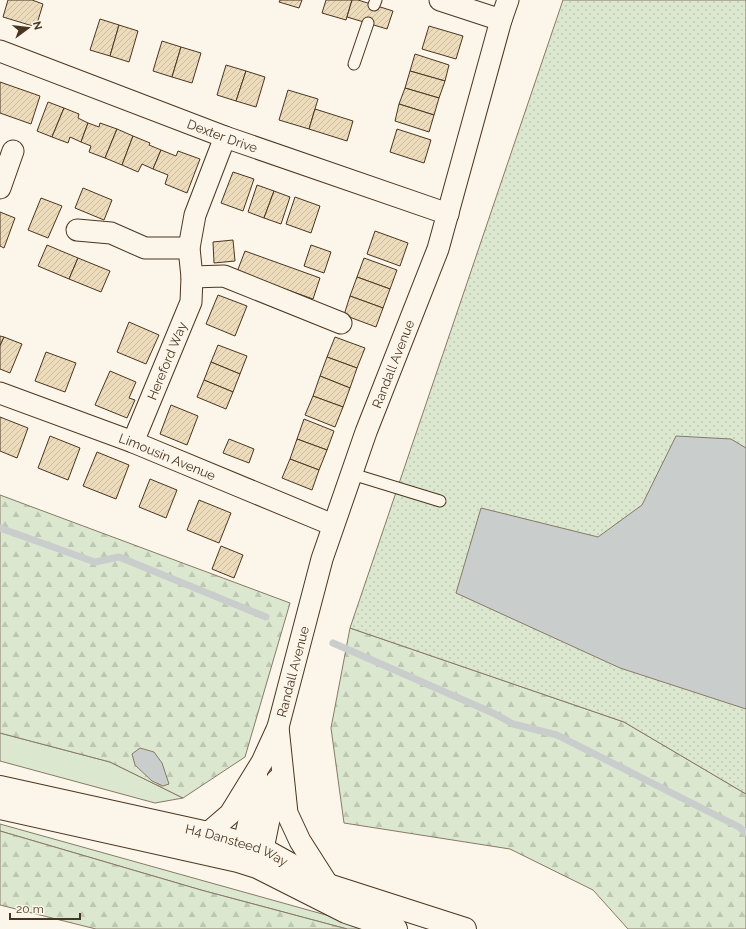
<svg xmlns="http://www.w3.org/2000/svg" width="746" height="929" font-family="Raleway,sans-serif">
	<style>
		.grass { fill: #dce7d0; stroke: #887966 }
		.forest { fill: url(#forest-firs); stroke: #887966 }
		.park { fill: url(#park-dots); stroke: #887966 }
		.water { fill: #c9cecd; stroke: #887966 }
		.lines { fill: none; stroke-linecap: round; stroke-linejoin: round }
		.stream { stroke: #c9cecd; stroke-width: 7 }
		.building { fill: url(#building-hatch); stroke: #4a3520 }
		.service-casing { stroke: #4a3520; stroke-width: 13 }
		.minor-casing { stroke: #4a3520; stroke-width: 23 }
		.tertiary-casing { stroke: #4a3520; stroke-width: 24 }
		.service { stroke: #fbf6e9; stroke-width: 11 }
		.minor { stroke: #fbf6e9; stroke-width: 21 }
		.tertiary { stroke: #fbf6e9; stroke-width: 22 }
		.labels { text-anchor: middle; stroke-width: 3; stroke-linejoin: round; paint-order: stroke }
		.street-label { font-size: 13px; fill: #4a3520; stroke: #fbf6e9 }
	</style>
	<defs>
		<pattern id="forest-firs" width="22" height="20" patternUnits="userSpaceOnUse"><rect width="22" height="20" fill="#dce7d0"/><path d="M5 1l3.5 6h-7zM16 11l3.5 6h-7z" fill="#bec7b2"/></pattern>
		<pattern id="park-dots" width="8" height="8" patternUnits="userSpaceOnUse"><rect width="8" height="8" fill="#dce7d0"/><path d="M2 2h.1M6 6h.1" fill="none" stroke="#bec7b2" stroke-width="1.8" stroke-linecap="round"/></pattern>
		<pattern id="building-hatch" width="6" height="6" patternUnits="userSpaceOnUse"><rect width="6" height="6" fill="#ecdcbc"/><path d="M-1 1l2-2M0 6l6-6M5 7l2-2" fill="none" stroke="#ccbda1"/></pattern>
	</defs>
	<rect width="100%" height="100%" fill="#fbf6e9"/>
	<g class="grass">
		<polygon points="0,733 110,762 183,798 155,803 0,761"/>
		<polygon points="0,824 351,922 380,929 347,929 201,890 0,831"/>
	</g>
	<g class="forest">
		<polygon points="0,495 290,603 245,757 183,798 110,762 0,733"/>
		<polygon points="350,628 624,722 746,794 746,929 628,929 593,890 510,849 344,823 331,728"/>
		<polygon points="0,831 201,890 347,929 96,929 0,905"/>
	</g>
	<polygon class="park" points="563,0 746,0 746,794 624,722 350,628"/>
	<g class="water">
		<polygon points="676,436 731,439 746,448 746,709 620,668 456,593 481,508 598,537 642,505"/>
		<polygon points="140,748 154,752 162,763 169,784 163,786 152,781 135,765 132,754"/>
	</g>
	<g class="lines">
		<g class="stream">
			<polyline points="0,528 95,562 119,557 266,617"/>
			<polyline points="333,643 493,713 513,724 557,735 739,827 746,833"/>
		</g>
	</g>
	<g class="building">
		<polygon points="8,0 32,0 43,4 36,27 3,17"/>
		<polygon points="280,0 302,0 299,8 279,2"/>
		<polygon points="326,0 352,0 346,20 322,13"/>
		<polygon points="352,0 358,0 393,11 387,29 347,17"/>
		<polygon points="100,19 119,25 110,56 90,50"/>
		<polygon points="119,25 138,31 129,62 110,56"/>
		<polygon points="429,26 463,36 456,59 422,49"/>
		<polygon points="162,41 181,47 172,77 153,71"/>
		<polygon points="181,47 201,53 192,83 172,77"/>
		<polygon points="415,54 449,65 445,81 410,71"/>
		<polygon points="226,65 246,71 236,101 217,95"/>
		<polygon points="246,71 265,77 256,107 236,101"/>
		<polygon points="410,71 445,81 439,98 405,88"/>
		<polygon points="0,82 40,96 31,124 0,113"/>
		<polygon points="405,88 439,98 434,115 399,104"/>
		<polygon points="288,90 318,99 309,129 279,120"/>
		<polygon points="48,102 64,108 52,137 37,131"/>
		<polygon points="399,104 434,115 429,132 395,121"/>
		<polygon points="64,108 79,114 78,118 88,123 81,142 70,137 68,143 52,137"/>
		<polygon points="315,109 353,121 347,141 309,129"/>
		<polygon points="88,123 99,127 100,123 117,129 105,158 89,152 91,146 81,142"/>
		<polygon points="117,129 133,136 122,165 105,158"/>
		<polygon points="397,129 431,140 424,163 390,152"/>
		<polygon points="133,136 150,143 149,145 161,150 153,169 142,164 138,172 122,165"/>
		<polygon points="161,150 176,156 178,151 200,159 187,193 165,184 168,175 153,169"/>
		<polygon points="233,172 254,179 243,211 221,203"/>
		<polygon points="257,185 274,191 264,218 248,212"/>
		<polygon points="83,188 112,200 104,220 75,208"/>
		<polygon points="274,191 290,197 281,224 264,218"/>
		<polygon points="295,197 320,206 311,233 286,224"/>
		<polygon points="41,198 62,206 48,238 28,230"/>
		<polygon points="0,212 15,218 4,248 0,246"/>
		<polygon points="375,231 408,243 400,266 367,254"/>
		<polygon points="233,240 235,261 214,263 213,242"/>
		<polygon points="47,245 78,258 69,279 38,266"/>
		<polygon points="311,245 331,252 324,273 304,266"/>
		<polygon points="245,251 320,278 313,299 237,272"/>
		<polygon points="78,258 110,271 101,292 69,279"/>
		<polygon points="364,258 397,270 390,289 357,277"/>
		<polygon points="357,277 390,289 383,308 350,296"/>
		<polygon points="218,295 247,306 235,336 206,324"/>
		<polygon points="350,296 383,308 376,327 344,315"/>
		<polygon points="129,322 159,335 146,364 117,352"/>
		<polygon points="0,336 4,337 0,346"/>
		<polygon points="4,337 22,344 10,373 0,369 0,346"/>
		<polygon points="335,337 365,348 357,368 327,357"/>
		<polygon points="218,345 247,356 240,374 211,362"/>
		<polygon points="46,352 76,363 65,392 35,381"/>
		<polygon points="327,357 357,368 350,388 320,376"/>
		<polygon points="211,362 240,374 233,392 204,380"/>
		<polygon points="110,371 136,382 129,398 135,400 127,418 95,405"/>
		<polygon points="320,376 350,388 343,407 313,396"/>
		<polygon points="204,380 233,392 226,409 197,397"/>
		<polygon points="313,396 343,407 335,427 305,415"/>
		<polygon points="171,405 198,416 187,445 160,434"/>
		<polygon points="0,417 28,428 17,458 0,451"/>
		<polygon points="304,419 334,431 327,450 297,439"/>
		<polygon points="50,436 80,448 68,480 38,468"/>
		<polygon points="229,439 254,449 249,463 223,453"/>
		<polygon points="297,439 327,450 319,470 290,459"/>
		<polygon points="97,452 129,465 116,499 83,486"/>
		<polygon points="290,459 319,470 312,490 282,478"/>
		<polygon points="150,479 177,490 166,518 139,507"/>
		<polygon points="199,500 231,513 219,543 187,530"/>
		<polygon points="221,546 243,555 234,578 212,569"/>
	</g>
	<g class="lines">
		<defs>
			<g id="service">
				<polyline points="374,5 376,0"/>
				<polyline points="354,64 368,23"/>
				<polyline points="352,474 440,501"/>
			</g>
			<g id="minor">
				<polyline points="440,0 501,20"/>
				<path id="s1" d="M0,51L225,137L448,214"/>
				<polyline points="0,188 13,151"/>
				<polyline points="77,230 111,233 145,248 189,248"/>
				<polyline points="192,277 224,276 341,323"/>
				<path id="s2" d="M0,393L133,442L333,525"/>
				<path id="s3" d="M133,442L191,302L192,277L189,248L195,215L225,137"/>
				<polyline points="278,727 287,813 300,841 328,885"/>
				<path id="s4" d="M208,833L230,814L262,762L278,727L322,559L366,432L438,249L501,20L508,0"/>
				<polyline points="238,860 244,843 258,780"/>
				<polyline points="258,865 263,849 277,780"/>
			</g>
			<g id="tertiary">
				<path id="s5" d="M0,787L208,833L263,849L328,885L465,929"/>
				<polyline points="0,808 238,861 257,867 346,912 396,929"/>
			</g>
		</defs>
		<use href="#service" class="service-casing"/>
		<use href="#minor" class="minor-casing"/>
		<use href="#tertiary" class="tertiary-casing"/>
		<use href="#service" class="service"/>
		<use href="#minor" class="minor"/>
		<use href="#tertiary" class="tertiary"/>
	</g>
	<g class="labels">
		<g class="street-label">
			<text dy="5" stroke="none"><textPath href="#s1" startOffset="238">Dexter Drive</textPath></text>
			<text dy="5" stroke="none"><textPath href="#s3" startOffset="88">Hereford Way</textPath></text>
			<text dy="5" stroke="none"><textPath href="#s4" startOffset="510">Randall Avenue</textPath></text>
			<text dy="5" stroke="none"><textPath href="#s2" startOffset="179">Limousin Avenue</textPath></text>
			<text dy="5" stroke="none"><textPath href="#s4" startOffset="186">Randall Avenue</textPath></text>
			<text dy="5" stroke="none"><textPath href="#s5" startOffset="244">H4 Dansteed Way</textPath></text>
		</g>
	</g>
	<g transform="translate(28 28) rotate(75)" stroke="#fbf6e9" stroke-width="3" paint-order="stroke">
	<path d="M0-3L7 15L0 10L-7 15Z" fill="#4a3520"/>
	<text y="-6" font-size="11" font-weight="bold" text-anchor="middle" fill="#4a3520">N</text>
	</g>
	<path d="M10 913v6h70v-6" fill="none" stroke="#4a3520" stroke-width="2"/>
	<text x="16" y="913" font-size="12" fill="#4a3520" stroke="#fbf6e9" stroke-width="3" paint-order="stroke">20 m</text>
</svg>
